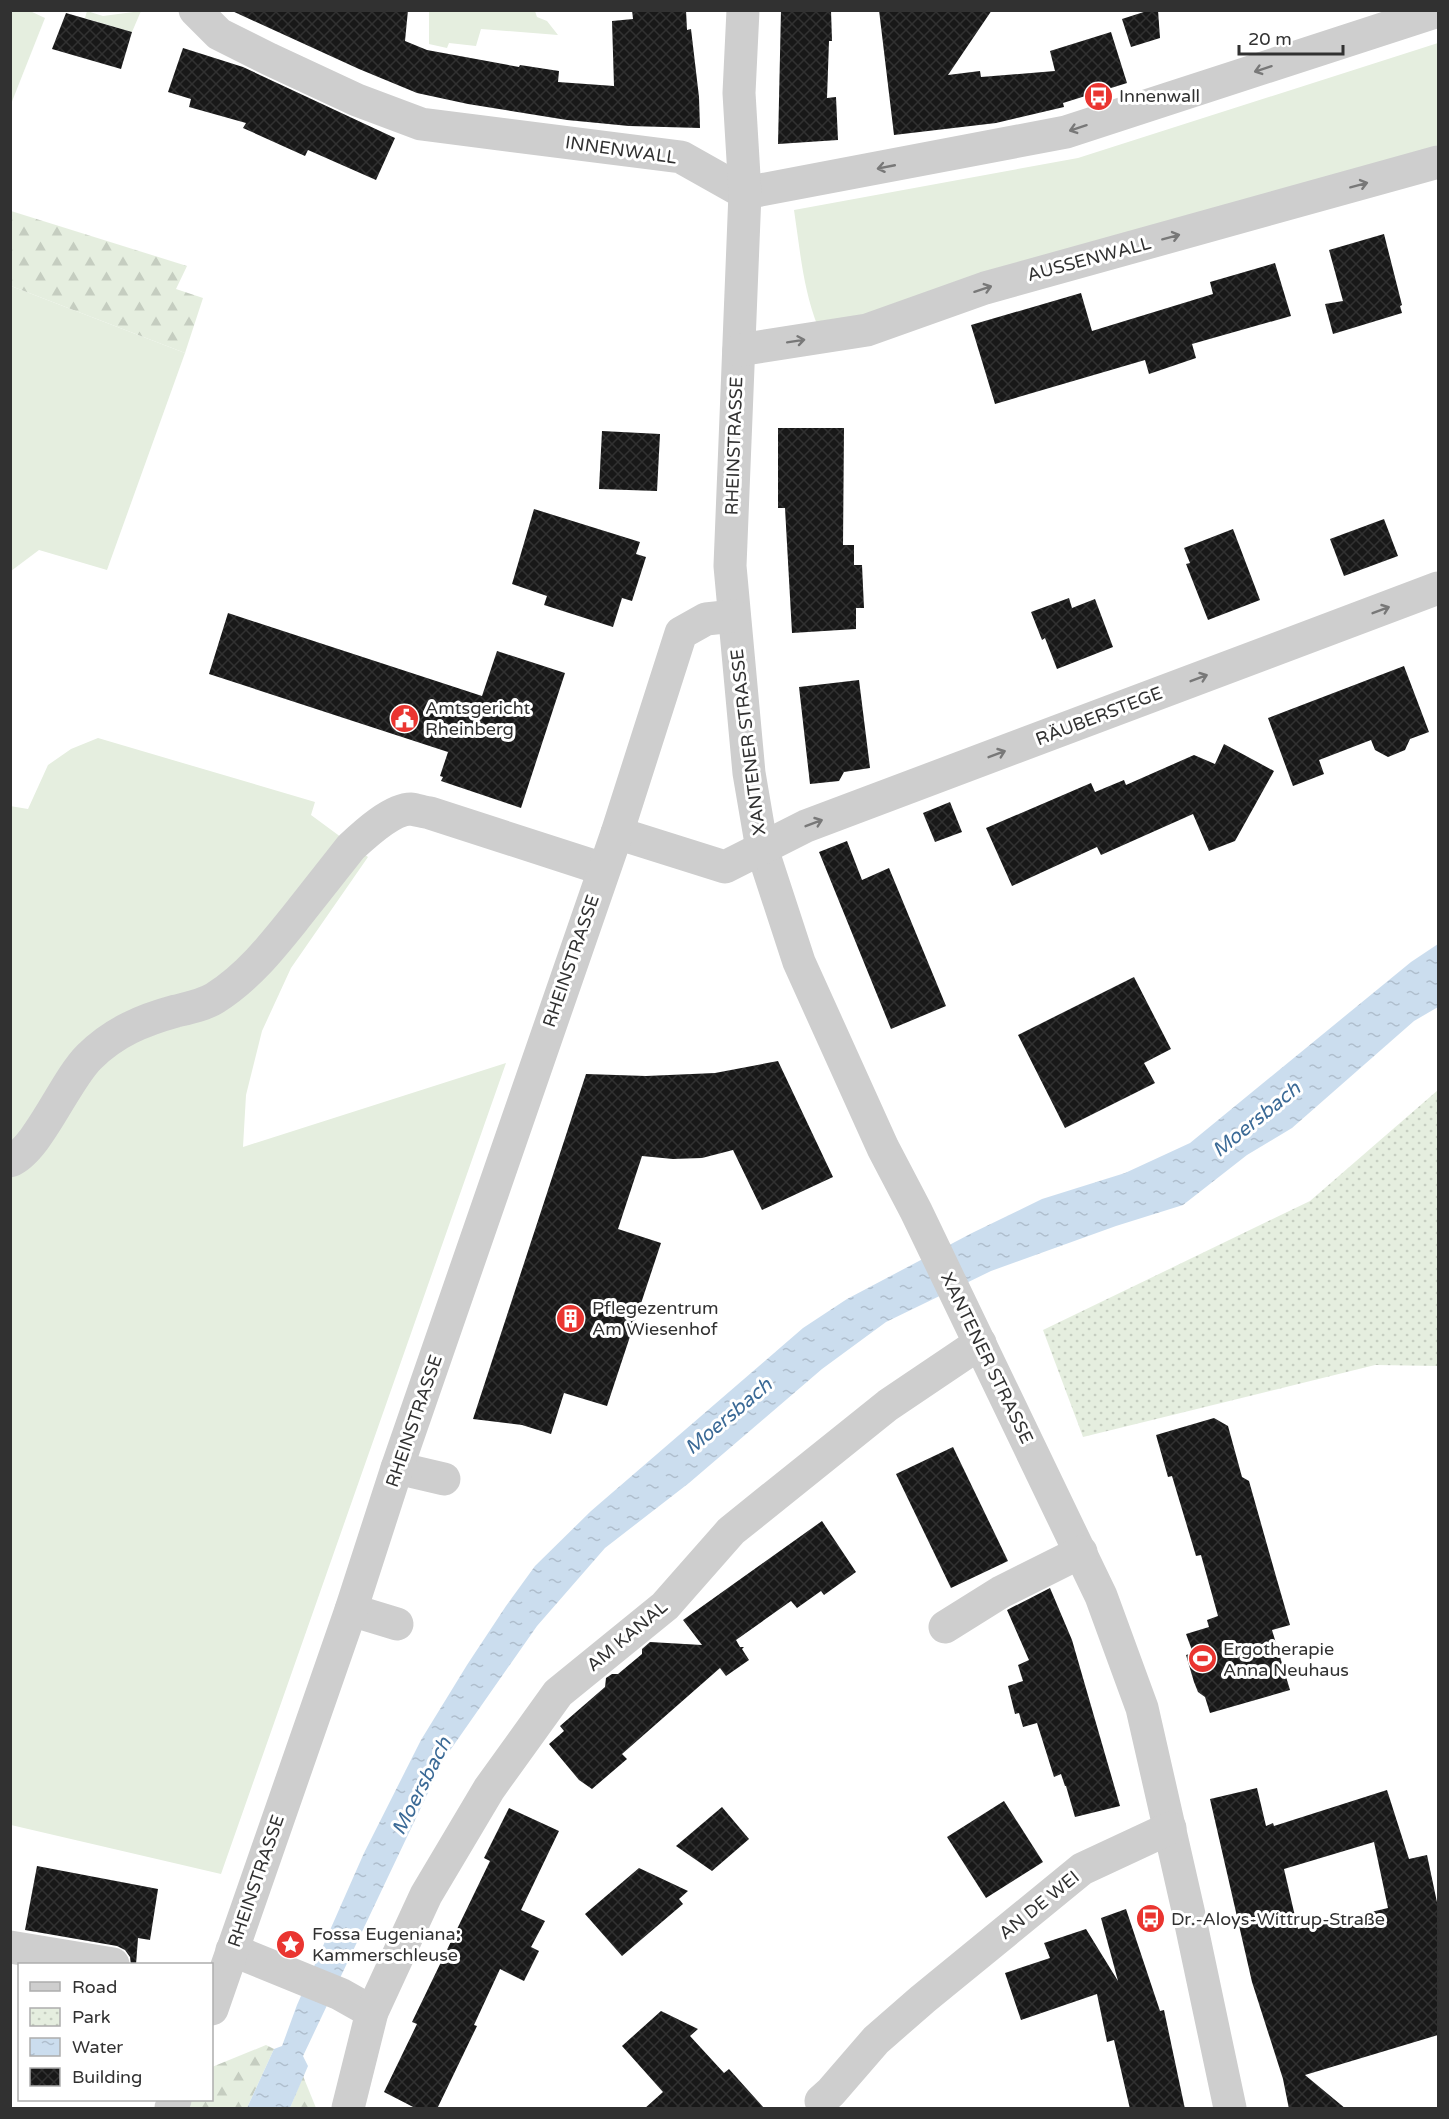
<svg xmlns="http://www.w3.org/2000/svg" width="1449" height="2119" font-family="'Varela Round',sans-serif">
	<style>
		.grass { fill: #e5eedf }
		.forest { fill: url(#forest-firs) }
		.park { fill: url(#park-dots) }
		.water { fill: url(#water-ripples) }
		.building { fill: url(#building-cross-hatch); fill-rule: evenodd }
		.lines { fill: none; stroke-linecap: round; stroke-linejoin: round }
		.minor { stroke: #cecece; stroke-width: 33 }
		.oneway { stroke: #787878 }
		.labels { text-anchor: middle; stroke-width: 6; stroke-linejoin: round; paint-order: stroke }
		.poi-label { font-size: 18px; fill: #313131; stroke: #fff; text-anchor: start }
		.street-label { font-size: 18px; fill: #313131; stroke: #fff }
		.water-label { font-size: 20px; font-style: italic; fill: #3b6a96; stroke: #fff }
	</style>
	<defs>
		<pattern id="forest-firs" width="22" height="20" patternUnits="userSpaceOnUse" patternTransform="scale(1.5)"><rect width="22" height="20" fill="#e5eedf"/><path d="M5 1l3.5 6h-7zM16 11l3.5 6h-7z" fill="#c5cdc0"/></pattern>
		<pattern id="park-dots" width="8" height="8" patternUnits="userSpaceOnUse" patternTransform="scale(1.5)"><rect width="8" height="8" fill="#e5eedf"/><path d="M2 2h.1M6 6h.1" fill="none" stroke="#c5cdc0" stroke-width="1.8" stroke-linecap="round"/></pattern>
		<pattern id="water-ripples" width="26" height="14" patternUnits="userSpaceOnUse" patternTransform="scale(1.5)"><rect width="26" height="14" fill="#cbddee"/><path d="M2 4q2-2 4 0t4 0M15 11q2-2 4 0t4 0" fill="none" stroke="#afbecd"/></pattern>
		<pattern id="building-cross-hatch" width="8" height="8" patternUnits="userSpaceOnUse" patternTransform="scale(1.5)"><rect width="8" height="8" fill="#181818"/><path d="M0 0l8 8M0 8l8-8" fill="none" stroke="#313131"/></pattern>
	</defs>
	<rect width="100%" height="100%" fill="#fff"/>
	<g class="grass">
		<polygon points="11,10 30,11 45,18 11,104"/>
		<polygon points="87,11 103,16 141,11 132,32 85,18"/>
		<polygon points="429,11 535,11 537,17 547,21 558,35 481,29 476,46 449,43 447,48 429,44"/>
		<path d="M1438,43V149L858,320L818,327C803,289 800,250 794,210L1078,158Z"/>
		<polygon points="11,286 185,353 107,570 39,550 11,571"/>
		<polygon points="98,738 315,802 311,815 368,857 291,968 262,1031 246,1095 243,1147 506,1063 221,1874 11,1825 10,806 28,809 48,765 71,749"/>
	</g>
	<g class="forest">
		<polygon points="11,211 187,266 176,289 203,298 185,353 11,286"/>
		<polygon points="266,2045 274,2049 247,2108 187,2108 191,2100 212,2100 212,2067"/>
		<polygon points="303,2076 316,2108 290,2108"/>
	</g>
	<polygon class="park" points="1438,1090 1438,1366 1375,1365 1083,1437 1043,1330 1310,1201"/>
	<polygon class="water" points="1438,944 1438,1007 1414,1021 1292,1128 1247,1155 1183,1205 1116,1226 991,1271 886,1322 822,1369 689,1483 605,1548 537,1626 444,1759 303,2056 308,2066 290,2108 247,2108 274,2049 282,2046 297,2005 364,1853 421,1740 467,1665 506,1606 535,1566 591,1511 803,1328 847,1299 972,1233 1042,1199 1125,1173 1190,1143 1411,962"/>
	<g class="building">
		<polygon points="230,10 408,10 405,41 427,50 519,67 520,65 559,71 558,82 614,86 612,21 633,19 632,10 686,10 687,30 691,29 699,97 700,128 629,126 567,120 468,104 417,93 359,69"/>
		<polygon points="781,10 831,10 832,41 829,41 827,98 836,97 838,140 778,144"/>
		<polygon points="879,10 992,10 948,75 980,71 981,77 1055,71 1050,51 1111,32 1127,83 1063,103 1064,107 996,123 894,135"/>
		<polygon points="1150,10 1158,10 1160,38 1131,47 1122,19"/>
		<polygon points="66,13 132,32 121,69 52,49"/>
		<polygon points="183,48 243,67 395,138 376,180 308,150 305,156 243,128 246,123 189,107 191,99 168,92"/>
		<polygon points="1384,234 1402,305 1400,306 1402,313 1333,334 1325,304 1343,301 1329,250"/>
		<polygon points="1275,263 1291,316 1192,344 1196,358 1149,374 1145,360 995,404 971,325 1081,293 1092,331 1213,294 1210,282"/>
		<polygon points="778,428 844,428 843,545 854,545 854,565 862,565 864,608 856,608 856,629 792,633 785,508 778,508"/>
		<polygon points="602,431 660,434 657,491 599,489"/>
		<polygon points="534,509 640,542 636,554 646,557 632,601 622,598 613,627 544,605 547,596 512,584"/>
		<polygon points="1384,519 1398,556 1344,576 1330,539"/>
		<polygon points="1233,529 1260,600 1208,620 1186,564 1190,563 1184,548"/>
		<polygon points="1069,598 1072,608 1095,599 1113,647 1057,669 1045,638 1042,640 1031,612"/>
		<polygon points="228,613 482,696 497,651 565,673 521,808 441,781 443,777 440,776 448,752 209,674"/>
		<polygon points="1404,666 1429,732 1410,739 1405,750 1388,757 1375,750 1371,740 1319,760 1324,774 1293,786 1268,718"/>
		<polygon points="859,680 870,768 844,772 839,781 810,784 799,687"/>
		<polygon points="1224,744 1274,771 1235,841 1209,851 1193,814 1101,855 1097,847 1012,886 986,828 1091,783 1095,792 1124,780 1126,785 1194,755 1215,764"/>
		<polygon points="950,802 962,832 935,842 923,813"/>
		<polygon points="847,841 862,880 889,868 946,1006 891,1029 819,852"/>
		<polygon points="1134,977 1171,1049 1144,1063 1155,1083 1065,1128 1018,1035"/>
		<polygon points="778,1061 833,1177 762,1210 733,1150 702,1158 673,1159 642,1156 618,1229 661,1243 607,1406 564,1393 551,1434 522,1425 473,1419 586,1074 646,1076 715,1073"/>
		<polygon points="1214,1418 1228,1426 1242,1477 1249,1481 1275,1573 1290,1625 1272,1630 1290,1690 1210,1713 1205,1697 1198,1692 1194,1682 1186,1655 1193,1653 1186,1634 1209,1627 1207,1620 1218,1616 1201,1555 1196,1556 1172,1476 1168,1477 1156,1435"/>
		<polygon points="953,1447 1008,1561 951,1588 896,1474"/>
		<polygon points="822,1521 856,1572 824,1595 821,1591 797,1608 791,1601 736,1640 740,1647 744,1647 742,1649 749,1660 726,1676 720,1668 622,1754 627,1759 592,1789 579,1780 549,1744 564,1731 560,1726 605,1687 606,1678 612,1674 618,1674 642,1654 642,1649 650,1642 702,1645 683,1620"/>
		<polygon points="1050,1588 1072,1640 1120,1806 1075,1817 1066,1786 1065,1786 1061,1774 1054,1777 1037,1723 1023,1727 1019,1713 1015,1714 1008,1686 1023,1681 1018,1665 1029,1660 1007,1610"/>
		<path d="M1257,1788L1266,1826L1273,1823L1274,1826L1387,1790L1409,1859L1427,1855L1438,1907V2035L1305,2075L1346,2109H1289L1283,2079L1252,1982L1210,1799ZM1374,1842L1388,1908L1298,1929L1284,1869Z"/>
		<polygon points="1004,1801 1043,1862 986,1898 947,1837"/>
		<polygon points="722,1807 749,1839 712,1871 676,1846"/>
		<polygon points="509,1808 559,1831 521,1910 545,1921 531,1947 539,1951 524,1981 500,1969 474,2025 477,2026 437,2109 417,2109 384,2092 417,2024 412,2022 490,1861 484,1858"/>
		<polygon points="37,1866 158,1889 150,1940 138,1938 136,1965 131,1965 130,1957 125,1950 117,1946 25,1930"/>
		<polygon points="639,1868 688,1891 679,1899 683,1904 622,1956 585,1914"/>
		<polygon points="1126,1909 1160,2011 1164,2010 1185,2109 1130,2109 1114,2040 1107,2042 1097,1994 1021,2020 1005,1973 1050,1958 1044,1943 1086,1929 1118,1981 1101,1918"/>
		<polygon points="661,2011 698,2029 690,2036 724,2073 729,2069 765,2109 644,2109 663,2092 622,2046"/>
	</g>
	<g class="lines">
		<g class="minor">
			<polyline points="195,10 219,34 269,59 357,100 421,124 681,157 745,193 1066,132 1438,11"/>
			<polyline points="743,10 739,93 745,193 730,566 749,773 762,849 799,962 883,1148 916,1211 1101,1596 1142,1708 1188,1910 1230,2108"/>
			<polyline points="739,350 867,330 985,288 1438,162"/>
			<polyline points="617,833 725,867 806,826 1438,588"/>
			<path d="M10,1161C38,1150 64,1082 89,1057C114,1032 143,1020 176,1011C189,1008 204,1005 215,998C248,977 271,948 295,918C314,894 333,870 351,847C365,834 392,809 411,809C417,810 424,812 430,813L603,869"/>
			<polyline points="397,1468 444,1479"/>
			<polyline points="351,1610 397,1624"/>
			<polyline points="945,1627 1001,1592 1081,1552"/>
			<polyline points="10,1947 113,1964"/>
			<polyline points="232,1950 340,1994 372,2012"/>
			<polyline points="212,2009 351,1610 397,1468 617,833 681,633 706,619 734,616"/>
			<polyline points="821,2101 831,2092 876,2040 923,1999 1082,1869 1170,1828"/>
			<polyline points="171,2108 175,2100"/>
			<polyline points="348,2108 372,2012 426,1895 489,1789 558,1693 665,1606 731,1531 888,1405 980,1343"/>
		</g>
	</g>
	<defs><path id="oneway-shaft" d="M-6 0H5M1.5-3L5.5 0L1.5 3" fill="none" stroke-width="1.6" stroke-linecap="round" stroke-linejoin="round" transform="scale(1.5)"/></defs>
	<g class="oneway">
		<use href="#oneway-shaft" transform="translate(1263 69) rotate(162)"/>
		<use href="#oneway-shaft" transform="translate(1078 128) rotate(162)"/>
		<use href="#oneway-shaft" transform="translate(886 167) rotate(169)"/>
		<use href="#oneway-shaft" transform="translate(1359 185) rotate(-15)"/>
		<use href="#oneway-shaft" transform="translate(1171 237) rotate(-15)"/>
		<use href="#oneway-shaft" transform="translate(983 289) rotate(-18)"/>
		<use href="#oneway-shaft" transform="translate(796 341) rotate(-9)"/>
		<use href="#oneway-shaft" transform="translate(1381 610) rotate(-21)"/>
		<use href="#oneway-shaft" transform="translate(1199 678) rotate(-21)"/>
		<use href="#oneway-shaft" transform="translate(997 754) rotate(-21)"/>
		<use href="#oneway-shaft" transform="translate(814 823) rotate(-21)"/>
	</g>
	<defs>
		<symbol id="bus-disc" viewBox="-11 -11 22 22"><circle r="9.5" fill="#ea3530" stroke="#fff"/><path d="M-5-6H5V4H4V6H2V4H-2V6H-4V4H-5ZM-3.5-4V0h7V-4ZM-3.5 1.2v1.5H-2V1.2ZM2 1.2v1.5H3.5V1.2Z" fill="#fff"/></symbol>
		<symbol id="civic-disc" viewBox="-11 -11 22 22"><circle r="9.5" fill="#ea3530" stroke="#fff"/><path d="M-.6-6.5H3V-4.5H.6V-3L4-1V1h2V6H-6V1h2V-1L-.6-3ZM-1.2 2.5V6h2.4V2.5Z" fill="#fff"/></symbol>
		<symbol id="building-disc" viewBox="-11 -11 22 22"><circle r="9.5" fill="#ea3530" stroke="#fff"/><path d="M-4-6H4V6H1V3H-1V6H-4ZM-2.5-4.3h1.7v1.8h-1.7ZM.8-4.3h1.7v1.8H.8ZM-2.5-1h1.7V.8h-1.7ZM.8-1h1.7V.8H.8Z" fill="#fff"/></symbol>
		<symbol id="stadium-disc" viewBox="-11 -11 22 22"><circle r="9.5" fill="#ea3530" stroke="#fff"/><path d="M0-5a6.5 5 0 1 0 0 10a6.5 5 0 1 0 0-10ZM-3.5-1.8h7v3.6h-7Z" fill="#fff"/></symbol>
		<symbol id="sight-disc" viewBox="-11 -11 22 22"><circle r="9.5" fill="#ea3530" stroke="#fff"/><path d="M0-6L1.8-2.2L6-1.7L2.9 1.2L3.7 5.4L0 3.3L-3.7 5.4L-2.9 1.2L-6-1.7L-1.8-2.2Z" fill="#fff"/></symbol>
	</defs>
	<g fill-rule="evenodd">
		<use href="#bus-disc" x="1082" y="80" width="33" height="33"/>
		<use href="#civic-disc" x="388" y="702" width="33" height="33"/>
		<use href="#building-disc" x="554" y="1302" width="33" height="33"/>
		<use href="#stadium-disc" x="1186" y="1642" width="33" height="33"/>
		<use href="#bus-disc" x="1134" y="1902" width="33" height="33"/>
		<use href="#sight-disc" x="274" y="1928" width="33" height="33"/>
	</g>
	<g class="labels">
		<g class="poi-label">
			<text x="1119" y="102">Innenwall</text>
			<text x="425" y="714">Amtsgericht<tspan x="425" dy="21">Rheinberg</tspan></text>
			<text x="592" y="1314">Pflegezentrum<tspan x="592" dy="21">Am Wiesenhof</tspan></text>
			<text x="1223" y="1655">Ergotherapie<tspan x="1223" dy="21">Anna Neuhaus</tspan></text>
			<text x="1171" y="1925">Dr.-Aloys-Wittrup-Straße</text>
			<text x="312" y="1940">Fossa Eugeniana:<tspan x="312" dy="21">Kammerschleuse</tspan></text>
		</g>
		<g class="street-label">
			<text transform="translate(621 150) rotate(8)" y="6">INNENWALL</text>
			<text transform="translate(1089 259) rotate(-15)" y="6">AUSSENWALL</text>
			<text transform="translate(734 446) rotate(-88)" y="6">RHEINSTRASSE</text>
			<text transform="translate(1099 716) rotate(-21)" y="6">RÄUBERSTEGE</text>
			<text transform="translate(748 742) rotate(-97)" y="6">XANTENER STRASSE</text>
			<text transform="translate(571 961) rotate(-71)" y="6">RHEINSTRASSE</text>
			<text transform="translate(987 1358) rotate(64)" y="6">XANTENER STRASSE</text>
			<text transform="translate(414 1421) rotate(-71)" y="6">RHEINSTRASSE</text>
			<text transform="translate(627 1636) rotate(-40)" y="6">AM KANAL</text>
			<text transform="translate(256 1881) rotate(-71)" y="6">RHEINSTRASSE</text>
			<text transform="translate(1039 1905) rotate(-39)" y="6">AN DE WEI</text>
		</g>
		<g class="water-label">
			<text transform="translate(1256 1119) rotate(-39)" y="7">Moersbach</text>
			<text transform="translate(728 1416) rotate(-40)" y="7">Moersbach</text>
			<text transform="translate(421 1786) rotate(-63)" y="7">Moersbach</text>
		</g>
	</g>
	<rect width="1449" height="2119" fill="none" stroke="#313131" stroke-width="24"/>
	<rect x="18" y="1963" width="195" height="138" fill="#ffffff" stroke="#adadad" stroke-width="1.5"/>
	<rect x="30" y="1982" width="30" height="9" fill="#cecece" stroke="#adadad" stroke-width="1.5"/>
	<text x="72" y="1993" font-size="18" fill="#313131">Road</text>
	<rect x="30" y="2008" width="30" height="18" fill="url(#park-dots)" stroke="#adadad" stroke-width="1.5"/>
	<text x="72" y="2023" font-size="18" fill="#313131">Park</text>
	<rect x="30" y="2038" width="30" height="18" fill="url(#water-ripples)" stroke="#adadad" stroke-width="1.5"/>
	<text x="72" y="2053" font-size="18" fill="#313131">Water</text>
	<rect x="30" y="2068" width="30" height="18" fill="url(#building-cross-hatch)" stroke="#adadad" stroke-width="1.5"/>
	<text x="72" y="2083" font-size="18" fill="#313131">Building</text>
	<path d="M1239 45v9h104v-9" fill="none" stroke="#313131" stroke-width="3"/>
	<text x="1248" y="45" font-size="18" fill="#313131" stroke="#ffffff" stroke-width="4.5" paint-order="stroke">20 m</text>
</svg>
